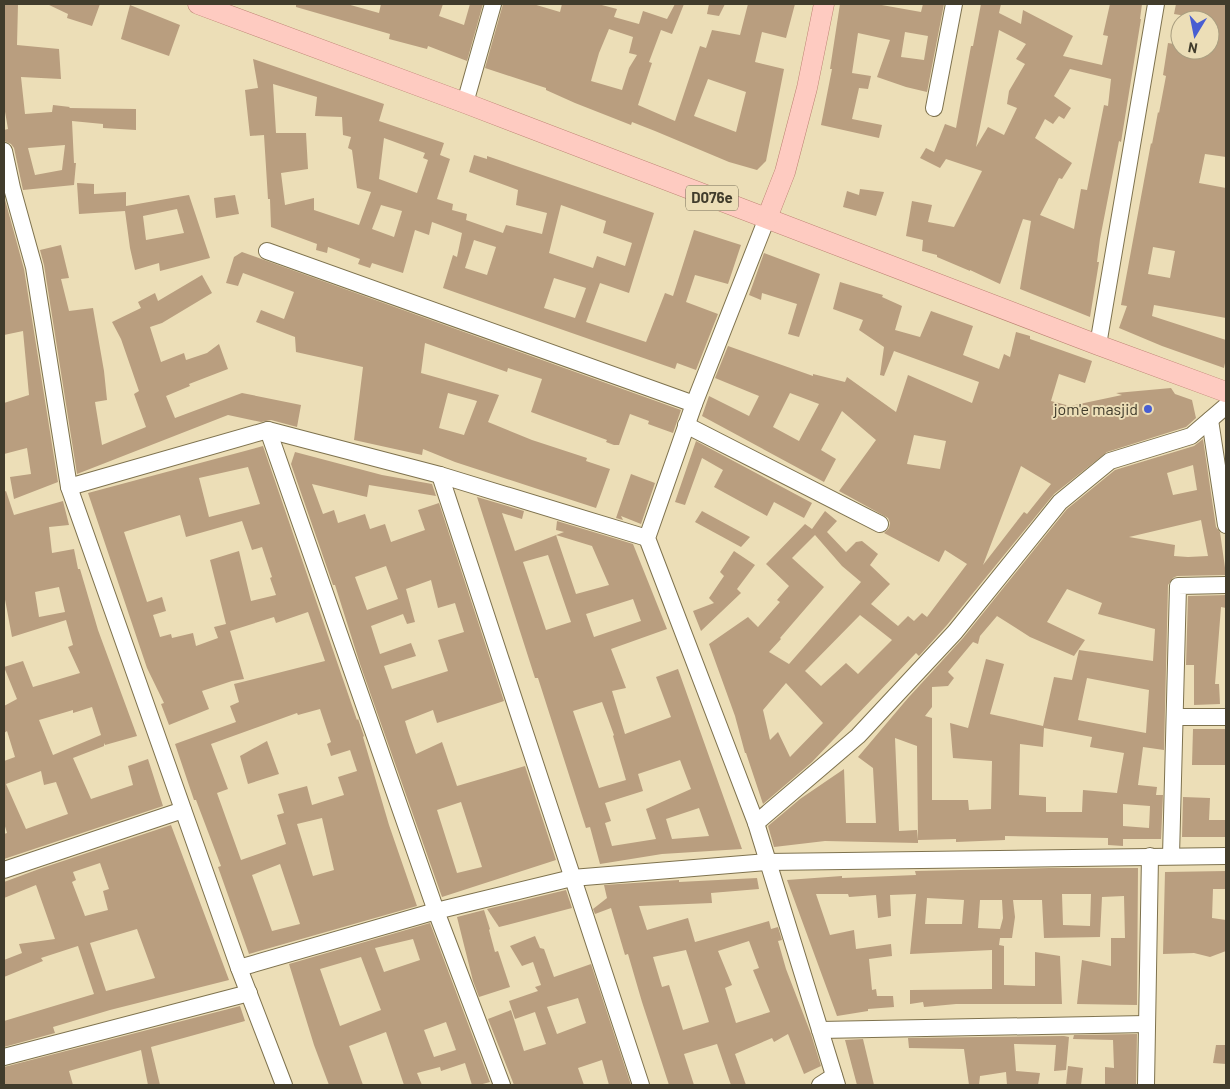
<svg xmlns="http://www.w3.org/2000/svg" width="1230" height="1089" font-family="Barlow,sans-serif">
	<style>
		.building { fill: #b99e7f; fill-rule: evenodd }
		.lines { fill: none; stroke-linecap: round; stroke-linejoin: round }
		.minor-casing { stroke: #7e724e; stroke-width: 18 }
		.major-casing { stroke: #bc8272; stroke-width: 21 }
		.minor { stroke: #fff; stroke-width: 16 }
		.major { stroke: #fecbc1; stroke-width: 20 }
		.poi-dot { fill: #485ed2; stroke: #ecdeb7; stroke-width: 2 }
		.labels { text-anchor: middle; stroke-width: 4; stroke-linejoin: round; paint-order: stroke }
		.shield { fill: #ecdeb7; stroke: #746d56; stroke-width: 1 }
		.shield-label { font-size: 15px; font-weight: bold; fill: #413c2c }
		.poi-label { font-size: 16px; fill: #413c2c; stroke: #ecdeb7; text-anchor: end }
	</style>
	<rect width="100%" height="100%" fill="#ecdeb7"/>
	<g class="building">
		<path d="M4,4H18L17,45L59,49L61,79L21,77L25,114L52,112L53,105L70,107L69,108L136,109V130L103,128V124L72,121L74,163H76L74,185L23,190L14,148L11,144L4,141V130L8,129L4,106ZM65,145L62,170L35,175L28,148Z"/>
		<polygon points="47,4 100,4 92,26 67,18 68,14"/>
		<polygon points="296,4 347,4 379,13 381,4 443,4 439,16 464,25 470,4 483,4 467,61 428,46 427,49 389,39 390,34 296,7"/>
		<path d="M503,4H533L560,12L562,4H598L617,9L614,17L639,24L643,11L667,19L675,4H684L672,34L661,30L649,62L652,63L638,105L675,121L700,46L706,48L712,30L740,35L748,4H795L786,38L762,32L755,62L784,69L766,161L757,170L729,162L655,131L632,122L631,125L575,103L546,90V88L485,68ZM609,29L633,37L629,53L637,55L629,68L622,90L591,81L599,53ZM708,79L746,92L736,132L694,116Z"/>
		<polygon points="709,4 725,4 719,16 707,14"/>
		<path d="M840,4H876L921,12L923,4H944L927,92L906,87L877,77L890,40L858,33L852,73L871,76L868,89L859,88L852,119L882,125L879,138L821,125L832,69H830ZM905,32L928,36L924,60L901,57Z"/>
		<path d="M981,4H1001L999,13L1021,24L1023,10L1073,36L1063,56L1102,65L1108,36L1103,35L1110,4H1142L1140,19H1141L1121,142L1119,141L1100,239L1097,262H1099L1090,317L1020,289L1031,221L1023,219L1000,284L970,270V271L937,257V255L922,251L923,240L906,236L912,201L932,205L928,222L954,227L982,171L946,159L940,168L920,158L926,148L934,152L945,124L956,128L971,46H973ZM999,30L1026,44L1016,59L1025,64L1009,91L1007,104L1017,108L1004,135L988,127L976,147ZM1070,69L1111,79L1108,106L1104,105L1087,190L1081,189L1074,229L1040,215L1059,178L1062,179L1072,163L1035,138L1045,119L1053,124L1059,116L1064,119L1071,108L1054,96Z"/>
		<path d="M1176,4H1226V157L1205,154L1199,183L1226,188V318L1154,305L1152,316L1226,340V358L1224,368L1162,346L1119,328L1127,306L1121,305L1151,143L1152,144L1158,112L1159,113L1166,76L1163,75L1168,43L1180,45V50H1210V20L1174,14ZM1153,247L1175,251L1170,278L1148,274Z"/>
		<polygon points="130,5 180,25 169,56 121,39"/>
		<path d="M253,59L384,104L379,121L444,143L440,155L450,159L437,199L453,204L452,210L467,214L466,220L503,233L506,225L542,234L547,213L516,205L518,190L469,172L474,155L487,159V156L654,213L629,293L600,283L586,322L646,342L665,293L673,296L694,230L741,245L728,284L695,275L686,302L718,314L696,370L677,363L675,369L443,288L453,255L457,257L462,233L432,222L429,235L415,230L403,273L372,263L370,268L358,264L360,259L328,247L327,253L316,250L317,244L271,227L270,199H268L264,135L250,136L245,90L258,88ZM273,84L317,97L315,116L342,117L343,135L351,137L348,148L352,150L357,188L371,192L359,225L314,210V198L285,205L281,173L308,169L306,133H276ZM384,138L425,153L423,158L428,160L417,193L379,179ZM381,205L402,211L394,237L372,229ZM561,205L606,221L603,233L632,243L625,266L597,256L593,268L549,253ZM474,240L496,247L487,275L465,268ZM554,278L586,288L575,318L544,308Z"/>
		<path d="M77,183L94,184V194L126,192V206L189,195L210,258L160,271L159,263L135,270L130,248L125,211L79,214ZM177,209L184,233L146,240L143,216Z"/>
		<polygon points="860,189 884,192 876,216 843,207 847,191 859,195"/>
		<polygon points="235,195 239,214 216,218 214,198"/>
		<polygon points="4,196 24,269 58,482 14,499 10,477 31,474 27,448 4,454 4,403 29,395 23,331 4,335"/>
		<polygon points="61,245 69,278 61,279 69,311 93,308 104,371 107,400 95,402 102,445 146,427 134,394 139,391 121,339 112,322 141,308 138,302 155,293 158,301 202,275 212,293 162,323 150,327 161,362 184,353 186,360 207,353 219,344 228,369 189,384 190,386 166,396 175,418 242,393 301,405 297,427 271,420 261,422 228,415 77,474 44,265 40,250"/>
		<path d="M242,252L681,410L673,433L648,424L649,421L630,414L619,445H614L606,442L607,440L531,412L542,379L508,368L507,372L425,343L421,373L499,395L488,422L532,440L587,458L586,461L610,469L596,508L455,462L423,449L422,455L354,440L363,367L296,352L295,337L256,322L261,310L284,319L294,292L243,273L238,286L226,283L234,257ZM448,393L477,401L464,435L439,428Z"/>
		<polygon points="764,253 820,274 799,337 788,334 797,304 762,293 761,300 749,295"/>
		<path d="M840,282L883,295L882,297L902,306L895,330L920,337L931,311L973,326L963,355L999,369L1004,354L1010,357L1016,332L1030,336V339L1092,361L1085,383L1059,374L1051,401L1070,406L1122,395L1116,393L1171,388L1175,394L1192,400L1196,418L1186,427L1107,452L1054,494L947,625L919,656L916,653L812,762L763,804L746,753H745L735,716L709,644L748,617L758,627L780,602L777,600L789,586L766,564L805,524L812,529L825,511L837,521L827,532L846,552L856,542L862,541L878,554L870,565L890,584L871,604L898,626L908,616L914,621L922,613L927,617L967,564L945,550L939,562L884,533L889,528L890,523L888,518L839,491L876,440L842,411L821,450L836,459L824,482L702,416L709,396L749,416L759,396L715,378L728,346L813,376V374L845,382L847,377L896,412L908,375L972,403L979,382L894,351L884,376L880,375L884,347L859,330L863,320L833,309ZM790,393L819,404L799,441L773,427ZM914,435L946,441L940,469L907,464ZM1021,466L1051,484L1027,514L1024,512L983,565ZM815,535L842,566L861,582L789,664L769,652L781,639L780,638L824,587L792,558ZM860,615L892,640L858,674L846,663L821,686L805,671ZM786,683L823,723L790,757L778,732L770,740L763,710Z"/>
		<path d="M1203,439L1216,527L1220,532L1226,575L1177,576L1173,578L1168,585L1164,750L1143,747L1138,785L1157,787L1156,795H1163L1161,839H1123V846L1108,845V838L1005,836V840L956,842V839L918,840V843L825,841L774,847L768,826L800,799L844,769L846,823H876L873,768L858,757L908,698L963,638L1067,509L1115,470L1194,446ZM1193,465L1197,490L1173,495L1167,473ZM1201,520L1208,556L1188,557L1174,556L1175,545L1129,537ZM1067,589L1102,603L1098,614L1155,629L1153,661L1079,650L1072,680L1054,677L1043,726L990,714L1004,664L986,659L968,728L950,723L953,758L992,761L991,809L969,810L968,800H932V718L925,716L932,707V687L948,686L954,678L948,672L973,642L978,644L980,636L997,616L1030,637L1074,656L1085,640L1047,622ZM1087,678L1149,690L1146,733L1078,720ZM1044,728L1092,737L1090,747L1124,753L1117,793L1083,790L1082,812H1046V797L1019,795L1020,744L1043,747ZM895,738L917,746L918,840L917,830L899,831ZM1123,804L1150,806L1149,828L1123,826Z"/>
		<polygon points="696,441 812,503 804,518 774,502 767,516 714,487 723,470 702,458 685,505 675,502"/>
		<path d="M263,446L357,720L358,719L364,736L363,737L389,825L417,906L249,954L218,867L221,866L196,800H194L175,744L236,722L230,706L239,702L234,684L325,661L308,612L276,623L274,617L230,631L244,679L232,681L202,691L209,709L169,725L161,704L164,703L147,668L88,493ZM248,467L260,504L209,517L199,478ZM180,515L186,537L242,521L252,550L262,547L272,577L270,578L276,595L251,601L239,551L210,560L226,624L214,627L218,638L196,646L193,633L172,638L171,634L160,637L153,615L166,611L162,597L147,602L124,532ZM320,709L331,742L327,744L331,756L350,750L357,771L338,777L344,795L312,805L307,786L278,794L284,813L277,815L286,844L241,860L217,793L228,789L211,744L297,713L298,715ZM322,818L334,870L313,876L297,824ZM280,864L300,924L272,931L252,875Z"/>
		<path d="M295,452L382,475L432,484L436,496L369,485L367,497L312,484L323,514L334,510L338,523L365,514L370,529L385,524L391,542L425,530L418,510L439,503L504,701L437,723L433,710L405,721L409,734L416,754L442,742L457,786L525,766L556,860L442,897L360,664L335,585H333L291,464ZM386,566L398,599L367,610L355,577ZM431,580L438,608L455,603L464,632L438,640L448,671L392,689L384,666L416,656L411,643L380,654L371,626L403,614L407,624L415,622L406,589ZM461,802L482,867L457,873L437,810Z"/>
		<polygon points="631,474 655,483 641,524 621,516 623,520 616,518"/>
		<path d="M6,491L14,515L63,501L69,525L49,527L52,553L74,549L78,569H80L98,630L137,736L105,745L104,743V746L73,758L91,799L133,785L128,766L148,759L163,806L4,859V834L7,833L4,823V761L15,757L7,731L4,733V706L17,699L4,667L23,661L33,687L80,673L68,647L73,645L66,620L12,637L4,594V492ZM59,587L65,612L39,617L35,592ZM92,707L101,735L53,755L39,720L73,710V713ZM41,771L44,785L56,782L68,814L26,829L6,784Z"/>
		<path d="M477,497L524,511L522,519L502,513L515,551L564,532L556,530L557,521L633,544L667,629L611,649L626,688L612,691L625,734L671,717L656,677L678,669L742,849L662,854L600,864L590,827L586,828L538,678H535ZM556,535L592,546L609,585L576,594ZM548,555L571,622L546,630L523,562ZM633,599L641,621L594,637L586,614ZM602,702L614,735L613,736L626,780L599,788L573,711ZM680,760L691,789L646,809L656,839L612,846L605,823L611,821L605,803L643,791L638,774ZM699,808L709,836L672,839L666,819Z"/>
		<polygon points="702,511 750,537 741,547 695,522"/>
		<polygon points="734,551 755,565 737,589 741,593 701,631 693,611 714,603 709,598 724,576 720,572"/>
		<polygon points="1226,595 1226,608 1221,607 1215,684 1219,684 1220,704 1194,705 1194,665 1186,665 1188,596"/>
		<polygon points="1193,729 1226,729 1226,765 1192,765"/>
		<polygon points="267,741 279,774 248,784 240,756"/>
		<polygon points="1183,797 1210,798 1209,820 1226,820 1226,837 1182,837"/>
		<path d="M171,825L229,980L110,1010L53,1027L55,1033L4,1047V1021L94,994L78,946L41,958L43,961L4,977V960L22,953L19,944L55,939L36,885L4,898V882L39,869ZM100,863L109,889L103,891L108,910L85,916L72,882L76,880L73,872ZM137,929L155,978L106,991L90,943Z"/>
		<path d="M1050,868H1138L1137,1005L1077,1004L1082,960L1111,966V938H1125L1124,896L1102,897L1100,937L1044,938L1042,900H1013L1015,917L1012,938H1000L999,945L1004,946V985L1035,986V952L1060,956L1062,1004H956L924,1007L923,1002L910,1004V990L992,989V950L910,954L916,894L890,895L891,916L878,918L876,895L849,897L848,894H816L830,935L854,930L856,949L891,944L892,956L869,959L872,990L876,989L877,996H893L894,1007L868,1009V1011L837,1016L787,880L842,876V878L916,875L915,871ZM1062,894H1091L1090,926L1063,925ZM927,898L964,900L962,924H925ZM980,900H1002L1003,918L1000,929L978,928Z"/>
		<polygon points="1226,871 1226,889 1213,889 1212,918 1226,920 1226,951 1210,957 1194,953 1163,954 1165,872"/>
		<path d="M757,878L759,889L711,893L712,903L639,906L647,930L688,918L695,942L769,921L771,929L778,927L782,940L778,941L786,969L811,1034L821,1066L804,1074L788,1034L774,1042L772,1038L735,1054L746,1085H731L717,1044L684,1054L694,1085H669L642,1002L628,954L625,955L611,908L595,914L593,909L607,898L604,885L679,880V882ZM749,941L759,968L753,970L770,1012L736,1023L725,988L732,985L718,951ZM686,950L709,1022L683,1030L669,985L662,987L653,957Z"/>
		<polygon points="566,890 572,908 499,927 487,909"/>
		<polygon points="484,910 490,929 489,930 495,952 498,951 510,987 479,997 473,981 457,917"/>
		<path d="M430,923L490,1082L479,1085H472L465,1063L441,1071L440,1067L417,1073L422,1085H404L386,1032L349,1046L363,1085H329L314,1045L289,964ZM413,939L420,960L384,972L375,948ZM361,957L381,1010L340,1026L320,969ZM446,1022L456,1050L434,1057L424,1030Z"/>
		<path d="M535,936L540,948L544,949L554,977L591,964L631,1085H609L602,1060L578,1068L584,1085H514L488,1019L511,1010L524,1051L546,1044L535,1012L515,1019L509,1001L538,991L535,987L541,985L533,962L522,966L510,946ZM578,998L586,1023L557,1034L547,1007Z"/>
		<polygon points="240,1006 245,1021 151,1047 160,1085 148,1085 141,1050 69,1071 73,1085 4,1085 4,1067"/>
		<polygon points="1137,1034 1136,1085 1105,1085 1105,1067 1114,1068 1113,1040 1073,1039 1074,1035"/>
		<polygon points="1064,1036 1069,1037 1066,1070 1054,1071 1056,1045 1014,1044 1016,1071 1040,1073 1038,1085 1007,1085 1006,1072 980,1076 979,1085 969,1085 964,1049 909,1048 908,1038"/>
		<polygon points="863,1039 874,1085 857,1085 845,1040"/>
		<polygon points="1216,1045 1226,1045 1226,1064 1213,1063"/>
		<polygon points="1068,1066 1083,1068 1081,1085 1066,1085"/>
	</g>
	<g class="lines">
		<defs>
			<g id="minor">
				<polyline points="465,103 493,4"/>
				<polyline points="934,108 954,4"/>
				<polyline points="4,151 12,188 34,267 69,487 239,968 284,1085"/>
				<polyline points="767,218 694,404 647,538 756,823 837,1085"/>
				<polyline points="267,251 694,404"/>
				<polyline points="1098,345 1156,4"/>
				<polyline points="1210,420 1226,525"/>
				<polyline points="686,425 880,524"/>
				<polyline points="268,430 436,911 502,1085"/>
				<polyline points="440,475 641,1085"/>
				<polyline points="69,487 268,430 440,475 647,538"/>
				<polyline points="1175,717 1226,717"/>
				<polyline points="756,823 858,736 955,632 1060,502 1110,461 1191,436 1226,406"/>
				<polyline points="1171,856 1178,586 1226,585"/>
				<polyline points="4,870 183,810"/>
				<polyline points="239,968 436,911 572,878 767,862 1226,856"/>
				<polyline points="820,1030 1147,1024"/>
				<polyline points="4,1057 249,993"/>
				<polyline points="820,1085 834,1076"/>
				<polyline points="1146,1085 1150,856"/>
			</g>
			<g id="major">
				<polyline points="198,4 465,103 1098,345 1226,392"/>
				<polyline points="767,218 785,172 807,88 824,4"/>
			</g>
		</defs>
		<use href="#minor" class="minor-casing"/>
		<use href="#major" class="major-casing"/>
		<use href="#minor" class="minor"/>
		<use href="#major" class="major"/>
	</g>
	<circle class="poi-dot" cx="1148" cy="409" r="5"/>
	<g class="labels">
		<rect class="shield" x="686" y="185.5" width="52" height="25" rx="4"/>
		<g class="shield-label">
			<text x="712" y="203">D076e</text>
		</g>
		<g class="poi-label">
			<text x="1138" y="415">jom'e masjid</text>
		</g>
	</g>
	<rect width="1230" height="1089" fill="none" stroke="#413c2c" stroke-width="10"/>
	<g transform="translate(1195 35) rotate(190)"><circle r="24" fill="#ecdeb7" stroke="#a89d7f"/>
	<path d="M0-4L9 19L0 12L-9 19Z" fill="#485ed2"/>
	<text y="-8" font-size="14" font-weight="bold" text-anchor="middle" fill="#413c2c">N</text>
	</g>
</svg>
